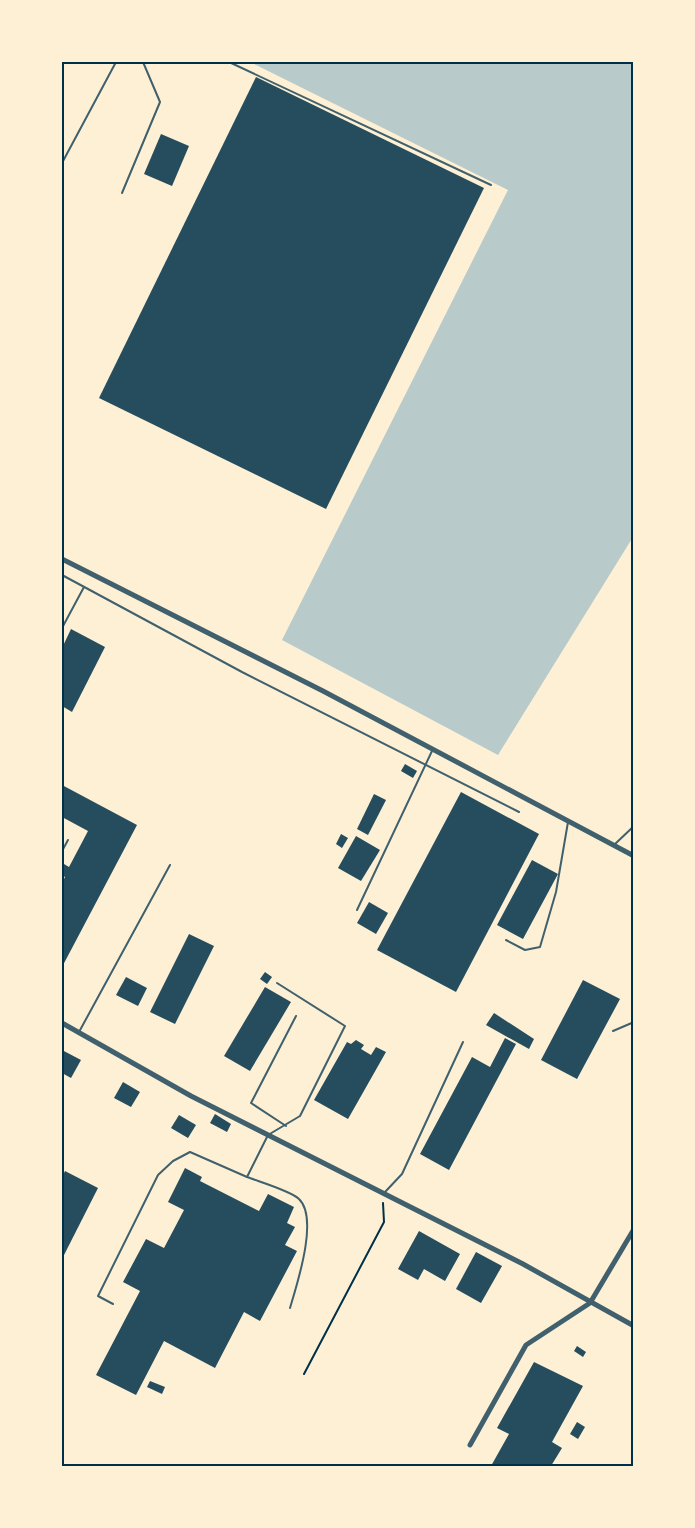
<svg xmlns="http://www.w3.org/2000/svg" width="695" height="1528" font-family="'PT Sans',sans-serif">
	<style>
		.green { fill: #b9caca }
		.building { fill: #264d5e }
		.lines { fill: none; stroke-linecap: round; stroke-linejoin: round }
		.path { stroke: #003049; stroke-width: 2 }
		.service { stroke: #3f606c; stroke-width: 2 }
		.minor { stroke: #3f606c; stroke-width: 5 }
		.neatline { fill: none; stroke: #003049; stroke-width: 2 }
	</style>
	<rect width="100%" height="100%" fill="#fdf0d5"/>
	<polygon class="green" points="250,62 633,62 633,537 498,755 282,640 508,190"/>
	<g class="building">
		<polygon points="256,77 484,188 326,509 99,398"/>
		<polygon points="161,134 189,146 172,186 144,174"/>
		<polygon points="71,629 105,647 72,712 62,706 62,648"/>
		<polygon points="405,764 417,771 413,778 401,771"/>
		<polygon points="62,785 137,825 62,967 62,883 65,877 62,875 62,868 64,864 69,867 88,831 62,817"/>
		<polygon points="461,792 539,834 456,992 377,950"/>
		<polygon points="374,794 386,800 368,835 357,829"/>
		<polygon points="341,834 348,838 342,848 336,844"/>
		<polygon points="356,836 380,850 361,881 338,868"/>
		<polygon points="532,860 558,874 523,939 497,925"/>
		<polygon points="369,902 388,913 376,934 357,923"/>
		<polygon points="189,934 214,946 175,1024 150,1012"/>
		<polygon points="265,972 272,977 267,984 260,979"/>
		<polygon points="126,977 147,988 138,1006 116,995"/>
		<polygon points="583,980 620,999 577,1079 541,1060"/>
		<polygon points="265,987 291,1002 250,1071 224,1056"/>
		<polygon points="494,1013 534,1039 529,1049 486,1025"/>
		<polygon points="505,1038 516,1044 449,1170 420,1154 472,1057 490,1067"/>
		<polygon points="356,1040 364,1045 361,1049 371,1055 376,1047 386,1052 348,1119 314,1100 347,1042 351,1044"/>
		<polygon points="62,1050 81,1060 71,1078 62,1073"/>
		<polygon points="123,1082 140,1092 131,1107 114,1098"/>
		<polygon points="215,1114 231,1124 227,1132 210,1123"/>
		<polygon points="179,1115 196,1125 188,1138 171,1128"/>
		<polygon points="185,1168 202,1177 200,1181 259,1211 268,1194 294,1207 287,1223 295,1227 285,1245 297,1251 260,1321 244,1312 215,1368 164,1341 136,1395 96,1375 140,1291 123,1282 146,1239 164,1248 184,1210 168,1202"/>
		<polygon points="65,1171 98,1188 62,1259 62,1177"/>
		<polygon points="419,1231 460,1254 445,1281 424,1269 418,1280 398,1269"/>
		<polygon points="476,1252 502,1266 481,1303 456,1289"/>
		<polygon points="577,1346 586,1352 583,1357 574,1351"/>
		<polygon points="534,1362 583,1386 552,1442 562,1448 551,1466 491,1466 509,1434 497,1428"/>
		<polygon points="150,1381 165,1387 162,1394 147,1387"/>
		<polygon points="577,1422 585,1427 578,1439 570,1434"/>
	</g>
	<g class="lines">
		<polyline class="path" points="304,1374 384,1222 383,1203"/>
		<g class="service">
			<polyline points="229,62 491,185"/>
			<polyline points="62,163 116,62"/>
			<polyline points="122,193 160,102 143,62"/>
			<polyline points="62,575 242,672 519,812"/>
			<polyline points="62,628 84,587"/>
			<polyline points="615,844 634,826"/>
			<polyline points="62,851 68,840"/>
			<polyline points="357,910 432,751"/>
			<polyline points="506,940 525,950 540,947 556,892 568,822"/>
			<path d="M277,983L345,1026L300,1116L268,1135L247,1177C260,1182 291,1191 299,1199C319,1218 297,1284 290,1308"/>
			<polyline points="613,1031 634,1022"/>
			<polyline points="79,1032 170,865"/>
			<polyline points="286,1126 251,1103 296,1016"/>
			<polyline points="385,1192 402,1174 463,1042"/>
			<polyline points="113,1304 98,1296 158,1175 173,1161 190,1152 247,1177"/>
		</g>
		<g class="minor">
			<polyline points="62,559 323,691 634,856"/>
			<polyline points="62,1023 191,1096 523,1264 634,1326"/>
			<polyline points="470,1445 526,1345 590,1303 634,1229"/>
		</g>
	</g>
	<rect width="695" height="1528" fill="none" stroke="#fdf0d5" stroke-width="126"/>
	<rect x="63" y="63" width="569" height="1402" class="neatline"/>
</svg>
